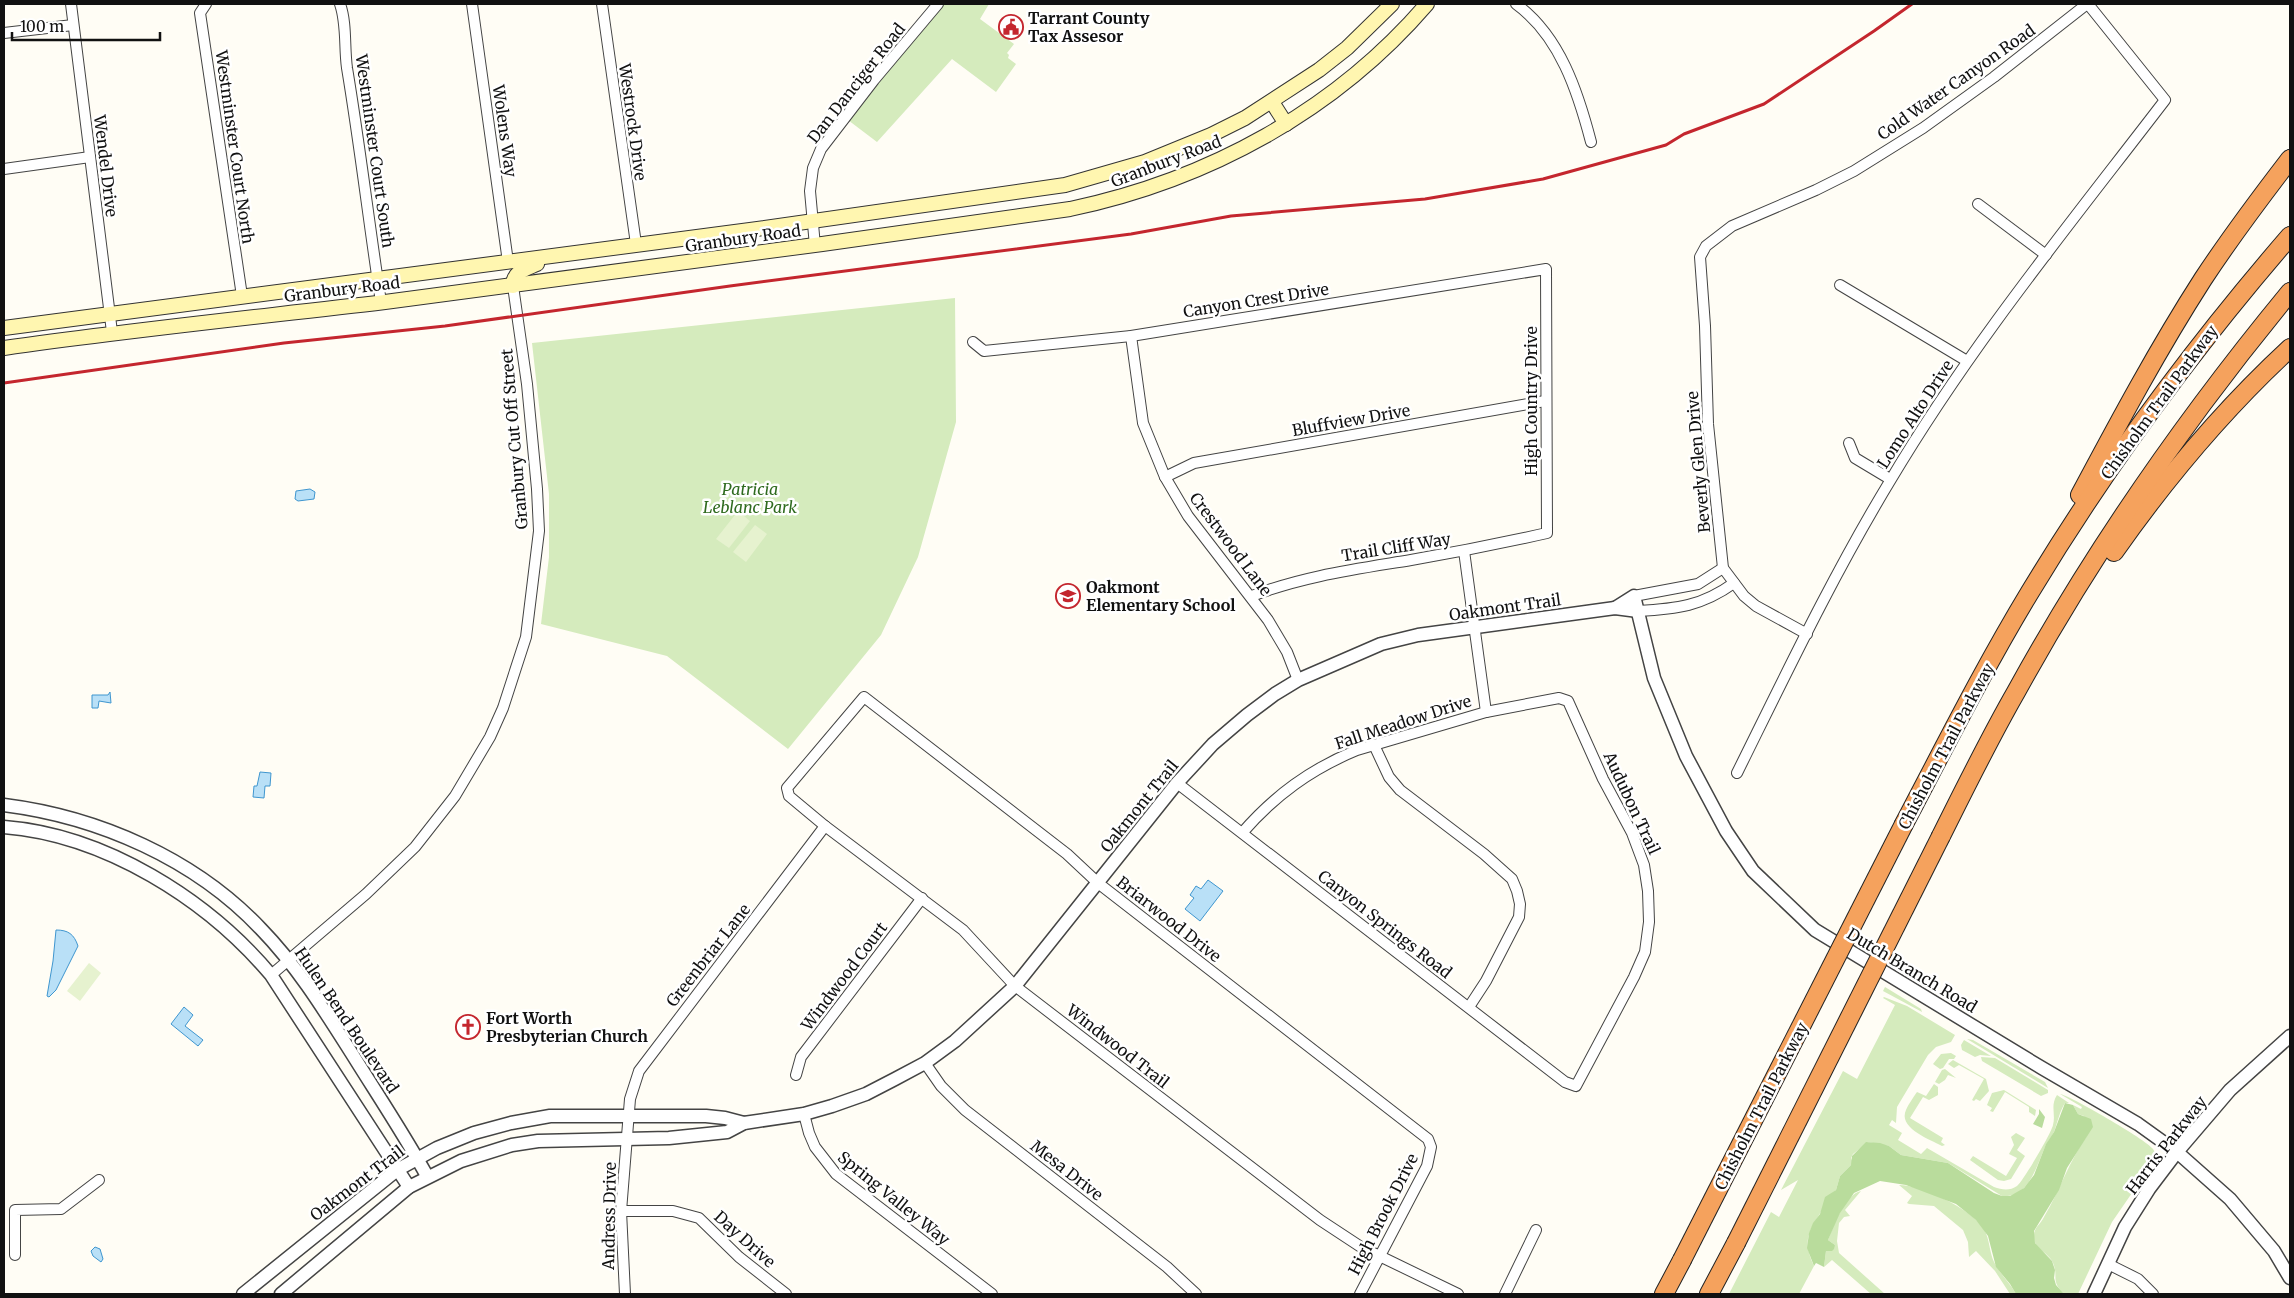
<svg xmlns="http://www.w3.org/2000/svg" width="2294" height="1298" font-family="Merriweather,serif">
	<style>
		.green { fill: #d5ebbd }
		.forest { fill: #b9dc9c }
		.pitch { fill: #e6f2cf }
		.water { fill: #b9e0f7; stroke: #3f96cf }
		.lines { fill: none; stroke-linecap: round; stroke-linejoin: round }
		.minor-casing { stroke: #444; stroke-width: 12 }
		.tertiary-casing { stroke: #444; stroke-width: 15 }
		.secondary-casing { stroke: #333; stroke-width: 16 }
		.motorway-casing { stroke: #222; stroke-width: 20 }
		.minor { stroke: #fff; stroke-width: 10 }
		.tertiary { stroke: #fff; stroke-width: 12 }
		.secondary { stroke: #fff6b0; stroke-width: 14 }
		.motorway { stroke: #f5a25d; stroke-width: 18 }
		.rail { stroke: #c4262e; stroke-width: 3 }
		.motorway-bridge-casing { stroke: #222; stroke-width: 20; stroke-linecap: butt }
		.motorway-bridge { stroke: #f5a25d; stroke-width: 18 }
		.labels { text-anchor: middle; stroke-width: 5; stroke-linejoin: round; paint-order: stroke }
		.poi-label { font-size: 16px; font-weight: bold; fill: #111; stroke: #fff; text-anchor: start }
		.street-label { font-size: 16px; fill: #111; stroke: #fff }
		.park-label { font-size: 16px; font-style: italic; fill: #2f6b1f; stroke: #fff }
	</style>
	<rect width="100%" height="100%" fill="#fffdf5"/>
	<g class="green">
		<polygon points="939,4 989,4 980,19 1014,44 1007,53 1009,55 1008,58 1016,64 996,92 952,59 877,142 844,117"/>
		<polygon points="955,298 956,422 918,557 881,635 788,749 667,656 541,624 549,557 549,494 532,343"/>
		<polygon points="1885,987 1921,1009 1922,1012 1883,991"/>
		<path d="M1884,997L1907,1006L1955,1035L1951,1042L1936,1047L1928,1055L1897,1107L1896,1123L1892,1120L1889,1125L1902,1133L1898,1140L1921,1154L1927,1148L1994,1187C2002,1190 2010,1191 2017,1186C2023,1181 2051,1134 2053,1125C2056,1114 2050,1106 2057,1095L2069,1103H2065C2060,1111 2058,1120 2055,1129C2053,1136 2048,1140 2045,1147C2036,1167 2029,1198 2002,1196L1948,1163L1901,1155L1889,1146L1868,1142L1853,1154L1851,1158L1853,1163L1840,1176L1836,1190C1821,1201 1828,1202 1819,1215C1806,1235 1804,1244 1814,1266L1799,1294H1729L1771,1212L1779,1217L1798,1180L1781,1190L1843,1071L1857,1079L1895,1005L1883,998Z"/>
		<polygon points="1967,1039 1973,1040 2045,1082 2048,1088"/>
		<polygon points="1964,1040 1991,1056 1980,1055 1975,1057 1962,1050 1961,1045"/>
		<polygon points="1951,1053 1956,1056 1954,1059 1949,1059 1943,1068 1940,1069 1933,1064 1941,1054"/>
		<polygon points="1981,1057 1995,1058 2048,1090 2048,1093 2041,1096 1982,1061"/>
		<polygon points="1953,1060 1986,1079 1989,1091 1980,1101 1976,1099 1974,1101 1972,1100 1984,1079 1959,1065 1954,1068 1948,1064"/>
		<polygon points="1945,1069 1956,1078 1948,1075 1945,1080 1939,1084 1935,1082 1942,1070"/>
		<path d="M1934,1084L1938,1087V1095L1929,1100L1923,1097L1910,1118L1943,1138L1941,1142L1945,1145L1942,1146C1931,1140 1901,1129 1905,1113C1907,1106 1913,1098 1917,1092L1926,1096Z"/>
		<polygon points="2004,1090 2036,1110 2035,1116 2029,1112 2029,1107 2005,1092 1993,1112 1990,1111 1992,1108 1987,1105 1992,1093"/>
		<path d="M2060,1094C2067,1094 2147,1140 2153,1149C2156,1153 2155,1157 2154,1161L2112,1222L2078,1294H2064C2050,1280 2059,1277 2053,1263C2049,1252 2034,1250 2034,1237C2033,1228 2041,1224 2044,1217C2060,1190 2069,1161 2087,1136L2084,1116L2078,1114L2073,1105L2081,1109L2082,1107Z"/>
		<polygon points="2016,1133 2025,1138 2017,1150 2025,1156 2011,1179 2004,1181 1998,1180 1970,1160 1973,1156 2006,1176 2017,1158 2009,1154 2014,1145 2011,1137"/>
		<path d="M1899,1185C1921,1185 1972,1209 1984,1229C1990,1240 1989,1251 1994,1262C2000,1274 2010,1283 2016,1294H2010L1995,1271L1976,1251L1969,1257L1968,1242L1963,1230L1934,1206L1909,1204L1907,1203L1912,1196Z"/>
		<path d="M1861,1191L1845,1210L1850,1216L1844,1217L1839,1223L1837,1241L1839,1253L1885,1294H1871L1832,1260L1824,1267L1826,1251H1829L1835,1245L1828,1240C1835,1224 1844,1195 1861,1191Z"/>
	</g>
	<g class="forest">
		<polygon points="2065,1103 2073,1105 2078,1114 2091,1119 2093,1127 2067,1168 2059,1190 2034,1231 2035,1243 2052,1261 2055,1270 2054,1278 2056,1285 2064,1294 2016,1294 2010,1284 1996,1267 1988,1236 1976,1220 1956,1204 1906,1185 1880,1181 1854,1193 1840,1213 1828,1240 1835,1245 1834,1249 1832,1251 1826,1251 1824,1267 1816,1263 1814,1266 1807,1248 1809,1233 1813,1223 1820,1214 1825,1197 1836,1190 1840,1176 1851,1165 1852,1156 1866,1142 1880,1143 1889,1146 1901,1155 1948,1163 1994,1193 2002,1196 2010,1196 2024,1188 2034,1175 2046,1144 2054,1132"/>
		<polygon points="2039,1109 2045,1117 2042,1128 2033,1124 2039,1114"/>
	</g>
	<g class="pitch">
		<polygon points="738,511 750,521 729,548 716,539"/>
		<polygon points="755,525 767,534 746,562 733,552"/>
		<polygon points="89,963 101,973 80,1001 67,991"/>
	</g>
	<g class="water">
		<polygon points="310,489 315,492 314,499 298,501 295,499 296,491"/>
		<polygon points="110,692 111,703 99,701 98,708 92,708 92,695 108,695"/>
		<polygon points="260,772 271,773 270,786 265,786 264,798 253,797 254,786 257,786"/>
		<polygon points="1208,880 1223,891 1200,921 1185,909 1194,898 1190,895 1196,886 1201,889"/>
		<path d="M56,930C68,930 74,934 78,946L56,990L49,997L47,996L53,961Z"/>
		<polygon points="184,1007 193,1015 185,1026 203,1040 198,1046 171,1024"/>
		<polygon points="95,1247 100,1249 103,1259 101,1262 93,1256 91,1251"/>
	</g>
	<g class="lines">
		<defs>
			<g id="minor">
				<polyline points="71,4 112,332"/>
				<polyline points="206,4 200,13 242,296"/>
				<path d="M340,4C347,24 344,47 347,68C360,146 369,224 381,302"/>
				<polyline points="472,4 508,262"/>
				<polyline points="602,4 636,244"/>
				<path d="M1516,4C1560,36 1578,92 1591,142"/>
				<polyline points="4,33 73,25"/>
				<polyline points="4,169 90,157"/>
				<polyline points="1978,204 2046,255"/>
				<polyline points="815,246 810,191 813,168 821,149 874,80 938,4"/>
				<polyline points="1840,285 1967,361"/>
				<polyline points="1131,336 1143,423 1165,477 1188,516 1268,620 1287,652 1298,680"/>
				<path d="M973,342L984,351L1131,336L1546,269L1547,533C1502,543 1457,552 1411,560C1357,569 1303,576 1252,596"/>
				<polyline points="1849,443 1855,458 1890,479"/>
				<polyline points="1165,477 1194,463 1545,401"/>
				<polyline points="1464,551 1486,712"/>
				<polyline points="1634,596 1698,584 1723,568"/>
				<path d="M1638,611C1677,609 1702,606 1734,583"/>
				<polyline points="1807,634 1756,606 1744,596 1723,568 1708,424 1705,326 1700,257 1706,246 1732,226 1816,190 1854,171 1923,128 1994,77 2087,4"/>
				<polyline points="1374,745 1389,777 1400,790 1484,854 1512,879 1517,891 1520,904 1519,917 1486,981 1469,1007"/>
				<path d="M1737,773C1786,674 1833,575 1890,481C1970,346 2070,224 2165,100L2088,4"/>
				<path d="M1177,783L1565,1082L1576,1086L1634,977L1645,952L1649,922L1648,891L1644,865L1632,833L1603,779L1568,701L1559,698L1486,712L1357,750C1311,769 1275,795 1242,833"/>
				<polyline points="271,975 366,894 415,847 455,796 490,737 503,708 526,637 539,531 537,489 527,384 513,286"/>
				<polyline points="925,1063 941,1086 965,1110 1167,1267 1196,1294"/>
				<polyline points="796,1075 801,1057 922,898"/>
				<polyline points="804,1114 809,1133 815,1147 836,1174 992,1294"/>
				<polyline points="621,1211 673,1211 699,1218 739,1257 786,1294"/>
				<polyline points="15,1255 15,1210 61,1209 99,1180"/>
				<polyline points="2108,1264 2138,1279 2153,1294"/>
				<polyline points="625,1294 621,1211 630,1099 639,1071 825,826"/>
				<polyline points="1360,1294 1427,1166 1431,1147 1428,1139 1098,883 1067,854 864,697 787,788 789,796 825,826 963,930 1015,986 1320,1220 1361,1247 1458,1294"/>
				<polyline points="1505,1294 1536,1230"/>
			</g>
			<g id="tertiary">
				<polyline points="1615,608 1634,596 1654,678 1686,756 1726,831 1753,871 1815,930 2042,1068 2138,1124 2177,1152 2230,1199 2274,1251 2290,1278"/>
				<path d="M4,805C99,817 195,859 261,929C298,967 326,1013 354,1057C379,1097 405,1136 427,1176"/>
				<path d="M4,827C105,835 207,899 271,975L409,1187"/>
				<polyline points="243,1294 397,1170 437,1148 474,1133 511,1123 550,1116 706,1116 725,1118 744,1123"/>
				<polyline points="281,1294 409,1187 461,1161 512,1145 538,1141 669,1138 727,1132 744,1123 804,1114 832,1106 866,1094 895,1079 925,1063 955,1041 1015,986 1177,783 1213,744 1247,715 1275,694 1298,680 1381,644 1418,635 1615,608 1638,611"/>
				<polyline points="2094,1294 2125,1227 2149,1189 2177,1152 2230,1090 2290,1036"/>
			</g>
			<g id="secondary">
				<polyline points="1272,102 1286,124"/>
				<path d="M513,286C513,271 526,269 537,264"/>
				<polyline points="4,328 750,230 1065,185 1145,162 1211,135 1245,118 1319,70 1347,48 1392,4"/>
				<path d="M4,348C130,330 258,317 385,302C613,273 842,242 1070,209C1208,180 1335,111 1427,4"/>
			</g>
			<g id="motorway">
				<path d="M2080,495C2119,422 2158,349 2203,279C2230,238 2260,198 2290,159"/>
				<path d="M2114,552C2166,478 2224,409 2290,348"/>
				<path d="M1904,824C1945,746 1984,668 2030,592C2106,466 2194,347 2290,236"/>
				<path d="M1941,836C1965,788 1989,739 2016,692C2094,550 2187,417 2290,292"/>
				<polyline points="1664,1294 1682,1260"/>
				<polyline points="1709,1294 1736,1243"/>
			</g>
		</defs>
		<use href="#minor" class="minor-casing"/>
		<use href="#tertiary" class="tertiary-casing"/>
		<use href="#secondary" class="secondary-casing"/>
		<use href="#motorway" class="motorway-casing"/>
		<use href="#minor" class="minor"/>
		<use href="#tertiary" class="tertiary"/>
		<use href="#secondary" class="secondary"/>
		<use href="#motorway" class="motorway"/>
		<polyline class="rail" points="4,383 284,343 445,326 730,286 1131,234 1231,216 1425,199 1543,179 1666,145 1684,134 1764,104 1874,31 1912,4"/>
		<defs>
			<g id="motorway-bridge">
				<polyline points="1736,1243 1941,836"/>
				<polyline points="1682,1260 1904,824"/>
			</g>
		</defs>
		<use href="#motorway-bridge" class="motorway-bridge-casing"/>
		<use href="#motorway-bridge" class="motorway-bridge"/>
	</g>
	<defs>
		<symbol id="civic-ring" viewBox="-11 -11 22 22"><circle r="9.5" fill="#fff" stroke="#c4262e" stroke-width="1.5"/><path d="M-.6-6.5H3V-4.5H.6V-3L4-1V1h2V6H-6V1h2V-1L-.6-3ZM-1.2 2.5V6h2.4V2.5Z" fill="#c4262e"/></symbol>
		<symbol id="school-ring" viewBox="-11 -11 22 22"><circle r="9.5" fill="#fff" stroke="#c4262e" stroke-width="1.5"/><path d="M0-5L7-2L0 1L-7-2ZM-4 1L0 2.5L4 1V4Q0 6-4 4Z" fill="#c4262e"/></symbol>
		<symbol id="church-ring" viewBox="-11 -11 22 22"><circle r="9.5" fill="#fff" stroke="#c4262e" stroke-width="1.5"/><path d="M-1.2-6h2.4v3.5h3.3v2.4h-3.3V6h-2.4V-.1h-3.3v-2.4h3.3Z" fill="#c4262e"/></symbol>
	</defs>
	<g fill-rule="evenodd">
		<use href="#civic-ring" x="997" y="13" width="28" height="28"/>
		<use href="#school-ring" x="1054" y="582" width="28" height="28"/>
		<use href="#church-ring" x="454" y="1013" width="28" height="28"/>
	</g>
	<g class="labels">
		<g class="poi-label">
			<text x="1028" y="24">Tarrant County<tspan x="1028" dy="18">Tax Assesor</tspan></text>
			<text x="1086" y="593">Oakmont<tspan x="1086" dy="18">Elementary School</tspan></text>
			<text x="486" y="1024">Fort Worth<tspan x="486" dy="18">Presbyterian Church</tspan></text>
		</g>
		<g class="street-label">
			<text transform="translate(1956 82) rotate(-35)" y="6">Cold Water Canyon Road</text>
			<text transform="translate(856 83) rotate(-52)" y="6">Dan Danciger Road</text>
			<text transform="translate(633 122) rotate(82)" y="6">Westrock Drive</text>
			<text transform="translate(505 131) rotate(82)" y="6">Wolens Way</text>
			<text transform="translate(235 147) rotate(82)" y="6">Westminster Court North</text>
			<text transform="translate(375 151) rotate(82)" y="6">Westminster Court South</text>
			<text transform="translate(1166 161) rotate(-21)" y="6">Granbury Road</text>
			<text transform="translate(106 166) rotate(83)" y="6">Wendel Drive</text>
			<text transform="translate(743 238) rotate(-8)" y="6">Granbury Road</text>
			<text transform="translate(342 289) rotate(-7)" y="6">Granbury Road</text>
			<text transform="translate(1256 300) rotate(-9)" y="6">Canyon Crest Drive</text>
			<text transform="translate(1531 401) rotate(-90)" y="6">High Country Drive</text>
			<text transform="translate(2159 402) rotate(-54)" y="6">Chisholm Trail Parkway</text>
			<text transform="translate(1915 414) rotate(-57)" y="6">Lomo Alto Drive</text>
			<text transform="translate(1351 420) rotate(-10)" y="6">Bluffview Drive</text>
			<text transform="translate(514 439) rotate(-95)" y="6">Granbury Cut Off Street</text>
			<text transform="translate(1698 462) rotate(-95)" y="6">Beverly Glen Drive</text>
			<text transform="translate(1231 544) rotate(53)" y="6">Crestwood Lane</text>
			<text transform="translate(1396 547) rotate(-9)" y="6">Trail Cliff Way</text>
			<text transform="translate(1505 607) rotate(-8)" y="6">Oakmont Trail</text>
			<text transform="translate(1403 722) rotate(-18)" y="6">Fall Meadow Drive</text>
			<text transform="translate(1946 746) rotate(-62)" y="6">Chisholm Trail Parkway</text>
			<text transform="translate(1632 803) rotate(65)" y="6">Audubon Trail</text>
			<text transform="translate(1139 806) rotate(-51)" y="6">Oakmont Trail</text>
			<text transform="translate(1169 919) rotate(38)" y="6">Briarwood Drive</text>
			<text transform="translate(1385 924) rotate(38)" y="6">Canyon Springs Road</text>
			<text transform="translate(708 955) rotate(-52)" y="6">Greenbriar Lane</text>
			<text transform="translate(1912 970) rotate(31)" y="6">Dutch Branch Road</text>
			<text transform="translate(844 976) rotate(-53)" y="6">Windwood Court</text>
			<text transform="translate(347 1020) rotate(56)" y="6">Hulen Bend Boulevard</text>
			<text transform="translate(1118 1046) rotate(38)" y="6">Windwood Trail</text>
			<text transform="translate(1761 1106) rotate(-63)" y="6">Chisholm Trail Parkway</text>
			<text transform="translate(2166 1145) rotate(-52)" y="6">Harris Parkway</text>
			<text transform="translate(1067 1170) rotate(38)" y="6">Mesa Drive</text>
			<text transform="translate(357 1183) rotate(-37)" y="6">Oakmont Trail</text>
			<text transform="translate(894 1198) rotate(39)" y="6">Spring Valley Way</text>
			<text transform="translate(1383 1214) rotate(-63)" y="6">High Brook Drive</text>
			<text transform="translate(609 1216) rotate(-89)" y="6">Andress Drive</text>
			<text transform="translate(745 1239) rotate(42)" y="6">Day Drive</text>
		</g>
		<g class="park-label">
			<text x="750" y="495">Patricia<tspan x="750" dy="18">Leblanc Park</tspan></text>
		</g>
	</g>
	<rect width="2294" height="1298" fill="none" stroke="#111111" stroke-width="10"/>
	<path d="M12 32v8h148v-8" fill="none" stroke="#111111" stroke-width="2.5"/>
	<text x="20" y="32" font-size="15" fill="#111111" stroke="#ffffff" stroke-width="4" paint-order="stroke">100 m</text>
</svg>
